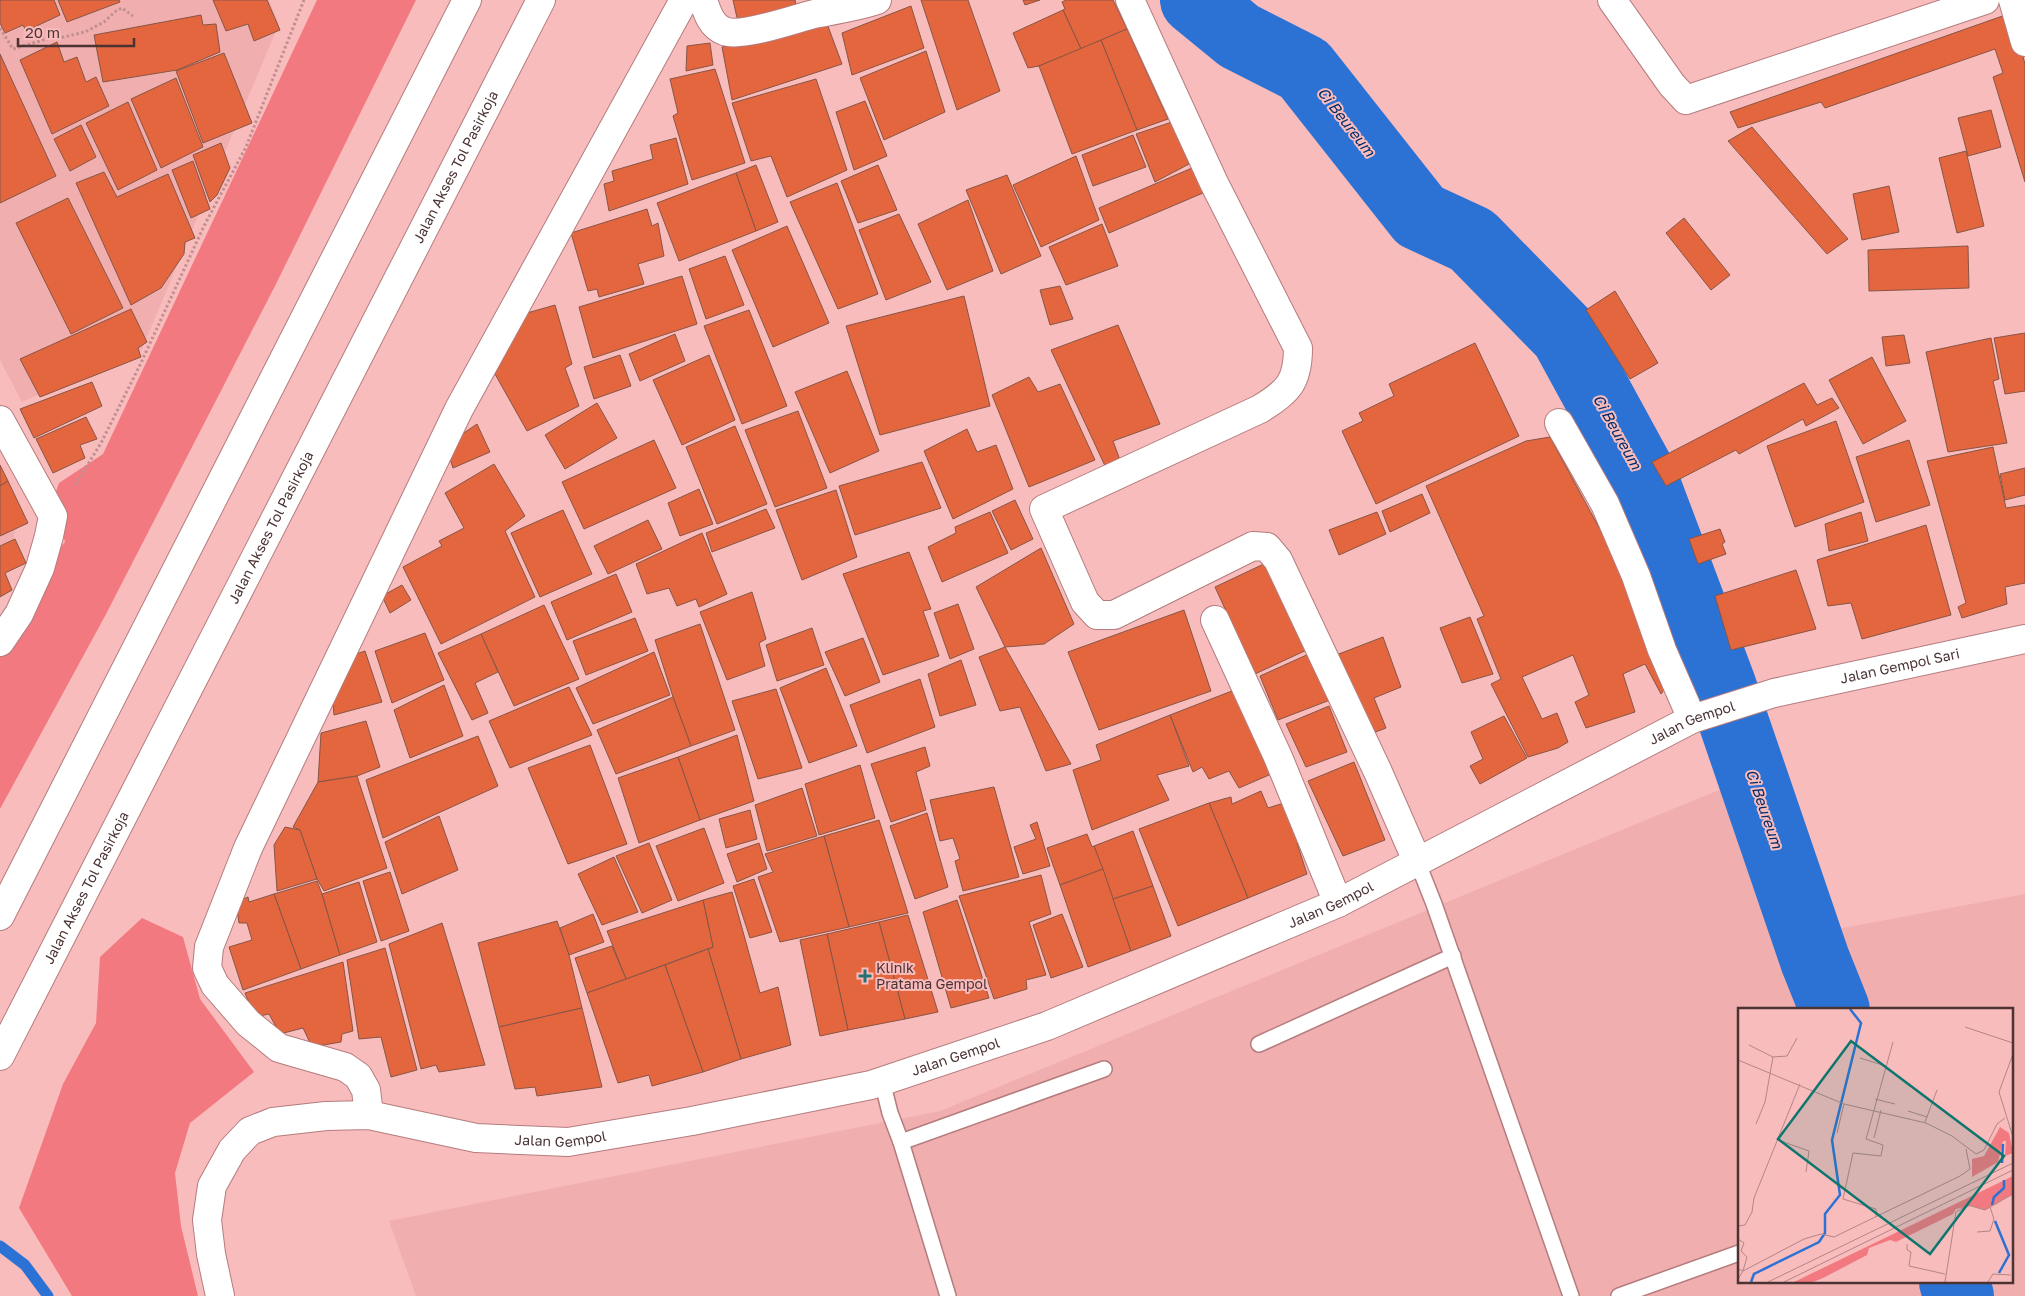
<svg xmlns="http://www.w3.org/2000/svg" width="2025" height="1296" font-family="'Golos Text',sans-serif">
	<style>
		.built { fill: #f1aeaf }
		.green { fill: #f37980 }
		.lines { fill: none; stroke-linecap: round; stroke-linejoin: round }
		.stream { stroke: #2c72d4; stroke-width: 11 }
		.river { stroke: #2c72d4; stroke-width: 70 }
		.building { fill: #e4663e; stroke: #875546 }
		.service-casing { stroke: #b57c7d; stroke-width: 18 }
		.minor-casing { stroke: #b57c7d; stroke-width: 30 }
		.tertiary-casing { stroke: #b57c7d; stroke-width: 30 }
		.motorway-casing { stroke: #b57c7d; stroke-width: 30 }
		.path { stroke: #c08f90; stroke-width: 3; stroke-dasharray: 2.5 2.5; stroke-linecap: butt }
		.service { stroke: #fff; stroke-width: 15 }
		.minor { stroke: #fff; stroke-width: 28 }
		.tertiary { stroke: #fff; stroke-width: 28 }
		.motorway { stroke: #fff; stroke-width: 28 }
		.poi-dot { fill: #257072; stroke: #f9bcbd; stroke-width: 2 }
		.labels { text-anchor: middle; stroke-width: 4; stroke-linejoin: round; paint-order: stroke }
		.street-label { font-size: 14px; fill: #4b3233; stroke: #f9bcbd }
		.poi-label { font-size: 14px; fill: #4b3233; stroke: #f9bcbd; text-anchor: start }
		.water-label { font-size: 15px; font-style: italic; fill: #002c69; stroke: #f9bcbd }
		.inset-river { fill: none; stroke: #2c72d4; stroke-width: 2.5 }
		.inset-road { fill: none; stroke: #b38586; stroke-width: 1 }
		.view { fill: #0f766e; fill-opacity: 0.15; stroke: #0f766e; stroke-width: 2.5 }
		.inset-edge { fill: none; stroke: #4b3233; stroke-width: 2.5 }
	</style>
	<rect width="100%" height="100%" fill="#f9bcbd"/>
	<g class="built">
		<polygon points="0,0 269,0 279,24 142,349 22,402 0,360"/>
		<polygon points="0,496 16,528 0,592"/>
		<polygon points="1736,783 1830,1010 1739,1010 1739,1282 1943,1282 1949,1296 416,1296 389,1221 940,1111"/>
		<polygon points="2025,894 2025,1296 1993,1296 1987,1282 2011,1282 2011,1010 1867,1010 1832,930"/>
	</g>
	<g class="green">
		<polygon points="317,0 416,0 276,284 105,616 0,809 0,616 65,542 53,500 59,483 103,454"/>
		<polygon points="142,918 183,937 200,999 254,1072 190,1123 175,1173 181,1226 198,1296 72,1296 19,1208 63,1084 96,1023 100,957"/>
	</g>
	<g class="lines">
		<polyline class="stream" points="0,1246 25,1265 48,1296"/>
		<g class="river">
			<polyline points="1195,0 1239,36 1304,69 1420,216 1472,240 1565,335 1643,478 1721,685 1815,960 1835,1010"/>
			<polyline points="1954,1282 1959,1296"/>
		</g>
	</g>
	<g class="building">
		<polygon points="0,0 54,0 60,15 26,31 23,25 5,33 0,23"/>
		<polygon points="58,0 119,0 120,2 67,22"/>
		<polygon points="213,0 267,0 280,30 254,41 248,24 226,31"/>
		<polygon points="733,0 795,0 796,5 738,22"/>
		<polygon points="921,0 968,0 1000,91 957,110"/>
		<polygon points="1023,0 1040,0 1025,5"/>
		<polygon points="1066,0 1113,0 1127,29 1081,49 1063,10 1065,9 1062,2"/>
		<polygon points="911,6 924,48 852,75 842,33"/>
		<polygon points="1063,10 1081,49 1039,66 1028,68 1013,33"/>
		<polygon points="2011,13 2025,64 2025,182 1993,77 2003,73 1995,49 1825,108 1821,102 1738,128 1730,112"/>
		<polygon points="201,15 203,25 216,24 220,52 177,70 103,82 94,35"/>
		<polygon points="826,21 842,64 732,100 722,47"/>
		<polygon points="1127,29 1168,119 1137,130 1101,40"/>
		<polygon points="1101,40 1137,130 1072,154 1039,66"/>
		<polygon points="57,42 64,62 77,57 86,82 96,77 109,106 52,134 20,60"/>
		<polygon points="710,43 713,65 686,71 687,46"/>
		<polygon points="926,51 945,112 884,140 860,78"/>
		<polygon points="224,53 252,123 203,143 176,71"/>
		<polygon points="0,54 56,176 0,203"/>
		<polygon points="715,69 745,163 692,180 673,116 678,113 670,79"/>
		<polygon points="176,78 203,147 161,168 131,99"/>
		<polygon points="816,79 847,170 787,197 771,156 751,161 732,103"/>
		<polygon points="865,101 887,156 854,170 836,112"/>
		<polygon points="128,102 157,170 118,190 86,123"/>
		<polygon points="1991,110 2001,147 1968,156 1958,118"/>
		<polygon points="1172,122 1189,164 1155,182 1136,134"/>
		<polygon points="81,125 96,157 70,171 54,139"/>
		<polygon points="1752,127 1848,239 1827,254 1728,141"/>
		<polygon points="1133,135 1146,167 1093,186 1082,155"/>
		<polygon points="676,138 688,184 609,211 604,184 614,181 612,171 653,159 650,145"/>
		<polygon points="221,143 230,168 217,195 210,202 193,155"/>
		<polygon points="1966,151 1984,226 1957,233 1939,158"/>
		<polygon points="1076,156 1099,220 1041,247 1013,185"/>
		<polygon points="193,161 210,209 191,218 172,170"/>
		<polygon points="756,165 778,222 756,231 736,173"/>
		<polygon points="878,165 897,210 858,223 841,181"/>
		<polygon points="1192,168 1203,193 1109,233 1099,208"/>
		<polygon points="104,172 117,197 168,174 195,238 185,242 184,254 161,288 131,305 76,183"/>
		<polygon points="736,173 756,231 679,261 657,203"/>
		<polygon points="1007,175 1041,256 1001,274 966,190"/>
		<polygon points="837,183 878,294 838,309 790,202"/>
		<polygon points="1889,186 1899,232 1862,240 1853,194"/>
		<polygon points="68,198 123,308 71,334 16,223"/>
		<polygon points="968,200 993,271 947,290 918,224"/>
		<polygon points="647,209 652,226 658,223 664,256 638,264 644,284 599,297 597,289 588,291 571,233"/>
		<polygon points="899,214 931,282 886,300 859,230"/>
		<polygon points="1684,218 1730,275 1711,290 1666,233"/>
		<polygon points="1102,224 1118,266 1066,285 1049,247"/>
		<polygon points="787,226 829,323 773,347 732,250"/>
		<polygon points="1968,246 1969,288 1869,291 1868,250"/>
		<polygon points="725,256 744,305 706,319 689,269"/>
		<polygon points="682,276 697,324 593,358 579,307"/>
		<polygon points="1060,286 1073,319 1050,325 1040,290"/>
		<polygon points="1615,291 1658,363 1630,379 1586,310"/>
		<polygon points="964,296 990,406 880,435 846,326"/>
		<polygon points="555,305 572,364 565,368 579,406 527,431 495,374 520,315"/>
		<polygon points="131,309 147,342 138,348 141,357 40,397 20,359"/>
		<polygon points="749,310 787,406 742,424 704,326"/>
		<polygon points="1118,325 1160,424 1113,441 1120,460 1106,468 1051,350"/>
		<polygon points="2025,333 2025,391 2005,394 1994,338"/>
		<polygon points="675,334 685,361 640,381 629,354"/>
		<polygon points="1904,335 1910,363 1886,366 1882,337"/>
		<polygon points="1991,338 1999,379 1993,381 2007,443 1948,452 1926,352"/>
		<polygon points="1475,343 1519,436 1376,504 1342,431 1363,421 1359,413 1394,396 1389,384"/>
		<polygon points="620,355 631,386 594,399 584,367"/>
		<polygon points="709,355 735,420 682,445 653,380"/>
		<polygon points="1872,357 1906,421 1863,444 1829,380"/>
		<polygon points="847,371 879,451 830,473 795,392"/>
		<polygon points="1029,377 1038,392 1060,384 1095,460 1029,487 992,395"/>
		<polygon points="92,382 102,406 34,438 20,409"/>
		<polygon points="1804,383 1817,405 1832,398 1839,408 1806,426 1803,419 1739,454 1736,450 1666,486 1652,462"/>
		<polygon points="597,403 617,438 565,469 545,435"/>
		<polygon points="798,411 827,488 775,507 745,430"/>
		<polygon points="86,417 97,439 80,445 85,458 53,473 36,439"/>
		<polygon points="1836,421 1864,502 1795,527 1767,446"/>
		<polygon points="477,424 490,452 453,468 450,459 458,437"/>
		<polygon points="735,426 767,504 717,524 686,447"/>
		<polygon points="967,429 977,452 996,445 1013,489 953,519 924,451"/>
		<polygon points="1550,437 1623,572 1666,687 1661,694 1645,664 1623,674 1635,712 1586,728 1575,702 1589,695 1573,655 1522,677 1542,719 1557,713 1568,742 1558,748 1528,757 1491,684 1501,679 1477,619 1484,616 1426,486 1526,441"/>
		<polygon points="654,440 676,488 584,529 562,482"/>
		<polygon points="1909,440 1930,505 1876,522 1856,457"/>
		<polygon points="1993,447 2006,508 2025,505 2025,583 2005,587 2007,604 1962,618 1958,607 1966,603 1927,461"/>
		<polygon points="922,462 941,508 855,535 839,486"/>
		<polygon points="494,464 525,516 505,531 535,597 441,644 403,567 442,546 439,541 464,528 445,493"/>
		<polygon points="0,465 8,481 0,486"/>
		<polygon points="2025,468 2025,495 2005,500 2000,474"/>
		<polygon points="8,481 28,523 0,536 0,486"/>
		<polygon points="699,489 713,524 680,536 668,503"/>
		<polygon points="836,490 857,557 802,580 776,510"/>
		<polygon points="1422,494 1430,513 1390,532 1382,511"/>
		<polygon points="1015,500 1033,539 1011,550 992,511"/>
		<polygon points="766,509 775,528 712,552 706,533"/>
		<polygon points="563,510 592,574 540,597 511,533"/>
		<polygon points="990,512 1008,553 942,582 928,547 956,533 955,527"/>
		<polygon points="1377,512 1386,534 1339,555 1329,530"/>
		<polygon points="1861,512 1868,541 1829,551 1825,524"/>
		<polygon points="648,520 662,549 608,574 594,546"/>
		<polygon points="1926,525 1951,615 1862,639 1851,603 1828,606 1817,560"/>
		<polygon points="1720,529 1725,542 1722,544 1726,554 1698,564 1689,539"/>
		<polygon points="702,533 727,594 699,607 696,599 677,606 669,588 647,594 636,564"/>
		<polygon points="15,539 26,563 5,573 12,590 0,597 0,546"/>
		<polygon points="1041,548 1074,624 1044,644 1005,647 976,587"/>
		<polygon points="909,552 931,609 923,611 939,656 883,675 843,574"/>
		<polygon points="1268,562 1311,648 1255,674 1215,587"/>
		<polygon points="1796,570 1816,629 1731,650 1715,596"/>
		<polygon points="616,574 632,612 567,640 551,602"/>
		<polygon points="402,585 411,600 390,613 382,596"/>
		<polygon points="752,592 766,639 759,643 765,666 727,680 700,612"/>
		<polygon points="958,604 974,649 950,659 934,613"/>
		<polygon points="544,605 579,679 514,706 481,634"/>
		<polygon points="1184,610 1211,691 1099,730 1068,652"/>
		<polygon points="1470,617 1493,674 1462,683 1440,628"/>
		<polygon points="635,618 648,651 586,675 573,641"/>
		<polygon points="700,624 735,730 691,746 673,697 655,640"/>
		<polygon points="812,628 824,665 777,681 766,645"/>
		<polygon points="425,633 444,680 392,703 375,651"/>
		<polygon points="481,634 498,672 475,683 488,713 472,720 438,653"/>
		<polygon points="1383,637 1401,687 1374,698 1386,728 1365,736 1331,657"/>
		<polygon points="863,638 880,682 845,696 825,652"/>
		<polygon points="1005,647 1071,764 1046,771 1020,707 1000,711 979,657"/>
		<polygon points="365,651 382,702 334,715 333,703 353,655"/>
		<polygon points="654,652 670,695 593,724 576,688"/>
		<polygon points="1311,653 1330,700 1278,720 1260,676"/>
		<polygon points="961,660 976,705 940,716 928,674"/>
		<polygon points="826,668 857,746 809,763 780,688"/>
		<polygon points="920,679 935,727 867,753 850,705"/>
		<polygon points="444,685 463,736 410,758 394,710"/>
		<polygon points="569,687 592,735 510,768 489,721"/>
		<polygon points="776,689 802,768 758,779 732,701"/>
		<polygon points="1237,689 1276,772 1239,788 1229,771 1209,779 1202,767 1193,772 1170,715"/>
		<polygon points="673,697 691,746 616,774 597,730"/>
		<polygon points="1329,706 1347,752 1306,767 1286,724"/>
		<polygon points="1170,715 1189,766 1157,775 1169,800 1092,830 1073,770 1101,760 1096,745"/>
		<polygon points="1504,716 1527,758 1480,784 1470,766 1483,759 1471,732"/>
		<polygon points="366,721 380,767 357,776 318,782 321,733"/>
		<polygon points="737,735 754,801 700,820 678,757"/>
		<polygon points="478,736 498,786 383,838 366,780"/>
		<polygon points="590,745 627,844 568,864 528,768"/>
		<polygon points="925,747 930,766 916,772 926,810 891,822 871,764"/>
		<polygon points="678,757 700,820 639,843 618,778"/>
		<polygon points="1354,762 1385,840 1343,856 1308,781"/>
		<polygon points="860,765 875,818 819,835 805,784"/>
		<polygon points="357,776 387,868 324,891 317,879 300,830 293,827 318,782"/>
		<polygon points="994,787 1019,877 963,891 955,861 960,859 953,838 940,841 930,800"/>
		<polygon points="802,788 817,836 767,851 755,805"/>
		<polygon points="1261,791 1268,808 1287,802 1304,840 1297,843 1307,874 1248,898 1209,803 1231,797 1232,804"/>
		<polygon points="1209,803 1248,898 1178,926 1139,829"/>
		<polygon points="750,810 757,839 726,848 719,819"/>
		<polygon points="927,813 948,887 915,899 890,826"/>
		<polygon points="439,816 458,870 402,894 385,842"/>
		<polygon points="879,820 908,913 849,927 824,836"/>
		<polygon points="1037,822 1050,866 1023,874 1014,847 1036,839 1030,825"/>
		<polygon points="285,827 300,830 317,879 277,891 274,845"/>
		<polygon points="704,828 724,883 678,901 656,846"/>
		<polygon points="1133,831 1153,886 1113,899 1094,846"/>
		<polygon points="1087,834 1092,847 1094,846 1103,869 1060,885 1047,848"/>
		<polygon points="824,836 849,927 780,942 758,877 773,872 765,854"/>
		<polygon points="649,843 672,900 642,913 616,856"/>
		<polygon points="759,843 767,869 737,882 727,854"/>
		<polygon points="614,857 638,912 602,925 578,874"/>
		<polygon points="1103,869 1131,951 1088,967 1060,885"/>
		<polygon points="390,872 409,931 381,941 363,881"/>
		<polygon points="1041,875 1051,914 1029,922 1046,975 1026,980 1027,989 994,999 959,896"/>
		<polygon points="754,879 772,932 750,938 733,886"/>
		<polygon points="317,881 322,894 340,955 301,969 274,894"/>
		<polygon points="359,882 377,942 340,955 322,894"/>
		<polygon points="1153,886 1171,936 1131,951 1113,899"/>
		<polygon points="732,892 760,993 778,987 791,1045 741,1059 708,949 713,947 703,900"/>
		<polygon points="274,894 301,969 243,990 229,947 252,940 247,923 239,923 236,902 248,897 249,902"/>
		<polygon points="703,900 713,947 626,979 607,931"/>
		<polygon points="957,900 989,998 951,1008 923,912"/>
		<polygon points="593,914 604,942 569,955 560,928"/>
		<polygon points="1062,914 1083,967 1051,978 1033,925"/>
		<polygon points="908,915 938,1012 905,1019 879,922"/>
		<polygon points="557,921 569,955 582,1008 499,1027 478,943"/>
		<polygon points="879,922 905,1019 848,1030 827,934"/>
		<polygon points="442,923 485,1065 439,1072 436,1065 421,1069 389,944"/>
		<polygon points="827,934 848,1030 820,1036 800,940"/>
		<polygon points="612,946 626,979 587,993 575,958"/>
		<polygon points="385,948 417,1070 391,1077 381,1037 359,1039 347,960"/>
		<polygon points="708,949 741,1059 703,1072 665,965"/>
		<polygon points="343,962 353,1031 342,1034 341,1042 312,1047 303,1028 280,1034 269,1014 255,1017 245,993"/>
		<polygon points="665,965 703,1072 652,1086 649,1075 618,1083 587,993"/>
		<polygon points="582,1008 602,1087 537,1096 535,1087 515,1089 499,1027"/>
	</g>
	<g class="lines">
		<defs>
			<g id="service">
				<polyline points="1417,861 1434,904 1571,1296"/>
				<polyline points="1259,1044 1453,956"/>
				<polyline points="882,1081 890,1113 901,1142 948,1296"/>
				<polyline points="901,1142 1104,1069"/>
				<polyline points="1619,1296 1739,1253"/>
			</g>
			<g id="minor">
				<path d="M703,0C707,12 711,26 724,31C741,38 794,19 814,14C835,10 856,7 877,0"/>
				<path d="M1130,0L1214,183L1298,348C1298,382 1288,392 1260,409L1044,509L1085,602L1097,615H1114L1253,546L1267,547L1278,560L1378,772L1417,861"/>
				<polyline points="1612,0 1672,85 1686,100 1985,0"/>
				<polyline points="2013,0 2025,42"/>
				<polyline points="0,420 53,516 49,536 40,568 19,614 0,642"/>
				<polyline points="1559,423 1605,504 1636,576 1662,650 1692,719"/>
				<polyline points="1215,620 1278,757 1338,903"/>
				<polyline points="369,1115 366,1090 358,1076 345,1067 279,1048 248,1023 215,985 207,968 209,947 248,848 459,409 684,0"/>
			</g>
			<g id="tertiary">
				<path id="s1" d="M220,1296L211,1254L207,1220L212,1186L232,1150L250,1131L273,1122L326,1116L369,1115L476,1138L568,1142L692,1121L871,1085L1047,1026L1338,903L1692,719L1774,693L2025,639"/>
			</g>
			<g id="motorway">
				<polyline points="0,916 467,0"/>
				<path id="s2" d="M0,1056L541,0"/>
			</g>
		</defs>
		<use href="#service" class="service-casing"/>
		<use href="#minor" class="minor-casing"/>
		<use href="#tertiary" class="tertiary-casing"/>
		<use href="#motorway" class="motorway-casing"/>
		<g class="path">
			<polyline points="0,28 13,49 50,38 64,37 85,32 104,22 116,11 122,8 133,16"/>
			<polyline points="75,485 101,443 140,365 204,226 246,147 304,0"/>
		</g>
		<use href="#service" class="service"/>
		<use href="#minor" class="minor"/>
		<use href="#tertiary" class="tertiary"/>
		<use href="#motorway" class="motorway"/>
	</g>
	<path class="poi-dot" d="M862.5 968.5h5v5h5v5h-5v5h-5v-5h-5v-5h5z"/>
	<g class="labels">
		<g class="street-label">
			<text dy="5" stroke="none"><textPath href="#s2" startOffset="999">Jalan Akses Tol Pasirkoja</textPath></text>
			<text dy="5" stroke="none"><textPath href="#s2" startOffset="594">Jalan Akses Tol Pasirkoja</textPath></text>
			<text dy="5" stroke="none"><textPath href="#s1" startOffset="1925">Jalan Gempol Sari</textPath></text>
			<text dy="5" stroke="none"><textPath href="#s1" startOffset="1709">Jalan Gempol</textPath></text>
			<text dy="5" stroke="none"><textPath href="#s2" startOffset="189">Jalan Akses Tol Pasirkoja</textPath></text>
			<text dy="5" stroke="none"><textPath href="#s1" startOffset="1304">Jalan Gempol</textPath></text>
			<text dy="5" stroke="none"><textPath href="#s1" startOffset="899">Jalan Gempol</textPath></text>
			<text dy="5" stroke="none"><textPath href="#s1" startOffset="494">Jalan Gempol</textPath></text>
		</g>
		<g class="poi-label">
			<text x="876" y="973">Klinik<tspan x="876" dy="16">Pratama Gempol</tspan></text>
		</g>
		<g class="water-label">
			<text transform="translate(1346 122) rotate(52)" y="5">Ci Beureum</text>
			<text transform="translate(1617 432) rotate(61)" y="5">Ci Beureum</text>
			<text transform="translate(1764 809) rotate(71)" y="5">Ci Beureum</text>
		</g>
	</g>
	<g transform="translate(1738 1008)">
		<rect width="275" height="275" fill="#f9bcbd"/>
		<path d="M262,119L271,125L275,145L267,148L268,133H265L260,154L234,169V151L246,148ZM275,168V186L247,202L233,198L218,201L215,206L158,234L152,232L131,240L129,247L85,270L75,274H56Z" fill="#f37980"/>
		<path class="inset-river" d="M264,155L265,136M254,197L256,189L266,180V172M257,213L271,247L261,265M13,274L16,266L81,234L87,225V206L102,187L94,132L123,15L112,1"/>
		<path class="inset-road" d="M227,19L275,35M11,37L35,49M275,46L261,84L275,129M122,50L148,58M0,52L106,96L188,115L214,128L238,146L246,142L259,116L267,110M137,91L157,96M170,103L189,109M187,114L199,82M18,116L27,94L35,49L49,48L59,30M99,125L106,96M136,130L143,102M40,132L71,143L68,164M138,209V201L105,191L115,145L143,148L145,137L128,131L155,34M0,218L7,217L14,204L16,190L62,76M239,224L252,223L256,211L252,199M0,231L6,235L3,243L9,249L5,263L0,261M169,236V242L173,244L171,258L207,266M0,271L5,263L66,231L83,226L96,229L222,168L232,161L228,141M30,274L275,155M46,274L275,162M207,274L218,204L230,197L247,202L275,186M250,274L255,266L273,267"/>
		<path class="view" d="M113,33L266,148L192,246L40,131Z"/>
		<rect width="275" height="275" class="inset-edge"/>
	</g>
	<path d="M18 38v8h116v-8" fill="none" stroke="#4b3233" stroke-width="2.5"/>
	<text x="25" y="38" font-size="15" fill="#4b3233" stroke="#f9bcbd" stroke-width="4" paint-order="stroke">20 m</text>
</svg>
